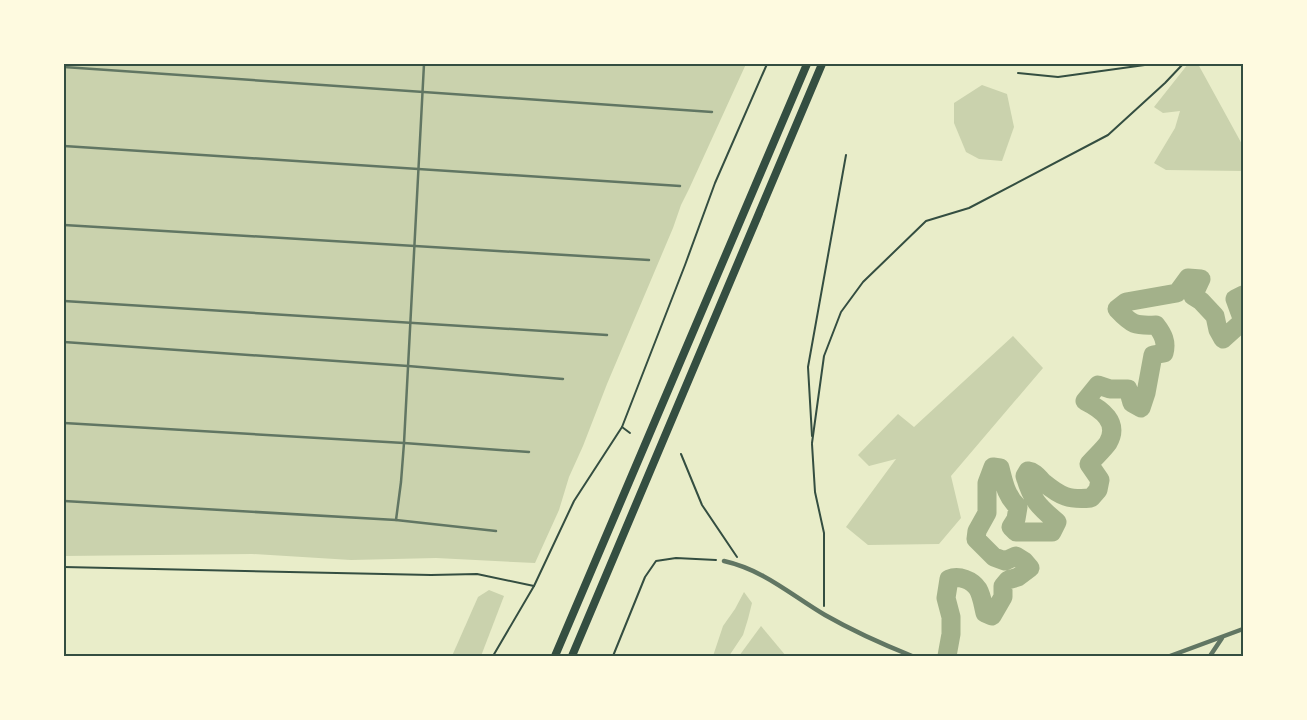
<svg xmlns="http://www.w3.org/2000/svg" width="1307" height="720" font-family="Roboto,sans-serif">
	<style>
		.green { fill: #cad2ad }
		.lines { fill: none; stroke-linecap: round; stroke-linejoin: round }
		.river { stroke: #a3b18a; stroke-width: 19 }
		.path { stroke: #344e41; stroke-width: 2 }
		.service { stroke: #617663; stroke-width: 2.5 }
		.minor { stroke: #617663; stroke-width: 4.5 }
		.trunk { stroke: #344e41; stroke-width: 8 }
		.neatline { fill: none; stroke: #344e41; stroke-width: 2 }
	</style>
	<rect width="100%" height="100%" fill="#e9edc9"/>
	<g class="green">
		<polygon points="64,64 746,64 689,189 681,205 673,228 607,384 583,446 569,477 559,510 535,563 436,558 351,560 252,554 64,556"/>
		<polygon points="1188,64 1198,64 1243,146 1243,171 1166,170 1154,163 1175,128 1180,111 1163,113 1154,107"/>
		<polygon points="982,85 1007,94 1014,127 1002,161 979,159 966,152 954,123 954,103"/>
		<polygon points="1013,336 1043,368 951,476 961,518 939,544 868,545 846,527 896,459 869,466 858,455 898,414 914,427"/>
		<polygon points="489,590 504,596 481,656 452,656 478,597"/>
		<polygon points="744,592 752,603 748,619 743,635 729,656 713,656 723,626 735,609"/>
		<polygon points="761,626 786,656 739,656"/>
	</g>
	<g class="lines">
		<path class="river" d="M947,656L951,634V617L946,598L949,579C959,575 972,580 978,589C982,596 983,605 985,613L992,616L1003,597V586L1008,580L1018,577L1030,568L1024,561L1016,556L1005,561L994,557L976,539L977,531L987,513V483L993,467L1000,468C1004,483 1006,496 1018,507L1016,519L1011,527L1016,532H1052L1057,522C1038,506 1032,500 1025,476L1028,471C1035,472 1038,477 1043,482C1061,497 1069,500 1091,498L1098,490L1100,480L1089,464C1095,457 1103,450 1108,443C1120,422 1101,409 1085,401L1098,385L1110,389H1128L1132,403L1141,408L1146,393L1153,355L1164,353C1167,342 1163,334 1156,325C1135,326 1132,325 1117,309L1126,302L1177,293L1188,278L1201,279L1193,296L1201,301L1215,316L1218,330L1223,339L1243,321L1235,299L1243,295"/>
		<g class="path">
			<polyline points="1018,73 1058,77 1152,64"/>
			<polyline points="622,427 630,433"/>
			<polyline points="812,436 808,367 846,155"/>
			<polyline points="812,443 824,356 841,312 863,282 926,221 969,208 1108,135 1165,83 1183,64"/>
			<polyline points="812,444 815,492 824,533 824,606"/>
			<polyline points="681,454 702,505 737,557"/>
			<polyline points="64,567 431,575 477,574 534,586"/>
			<polyline points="493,656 534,586 574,501 622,427 685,265 715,183 767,64"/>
			<polyline points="613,656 645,577 656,561 676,558 716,560"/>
		</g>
		<g class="service">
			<polyline points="64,67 712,112"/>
			<polyline points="64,146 680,186"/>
			<polyline points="64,225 649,260"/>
			<polyline points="64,301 607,335"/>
			<polyline points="64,342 408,366 563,379"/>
			<polyline points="64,423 404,443 529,452"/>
			<polyline points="64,501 396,520 496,531"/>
			<polyline points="396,520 401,482 404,443 424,64"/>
		</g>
		<g class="minor">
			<path d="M724,561C764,570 791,595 825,615C853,631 882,644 912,656"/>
			<polyline points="1170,656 1243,629"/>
			<polyline points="1210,656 1222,638"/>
		</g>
		<g class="trunk">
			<polyline points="555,656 807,64"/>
			<polyline points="572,656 822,64"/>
		</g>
	</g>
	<rect width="1307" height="720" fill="none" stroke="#fefae0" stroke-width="130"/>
	<rect x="65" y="65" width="1177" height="590" class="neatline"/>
</svg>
